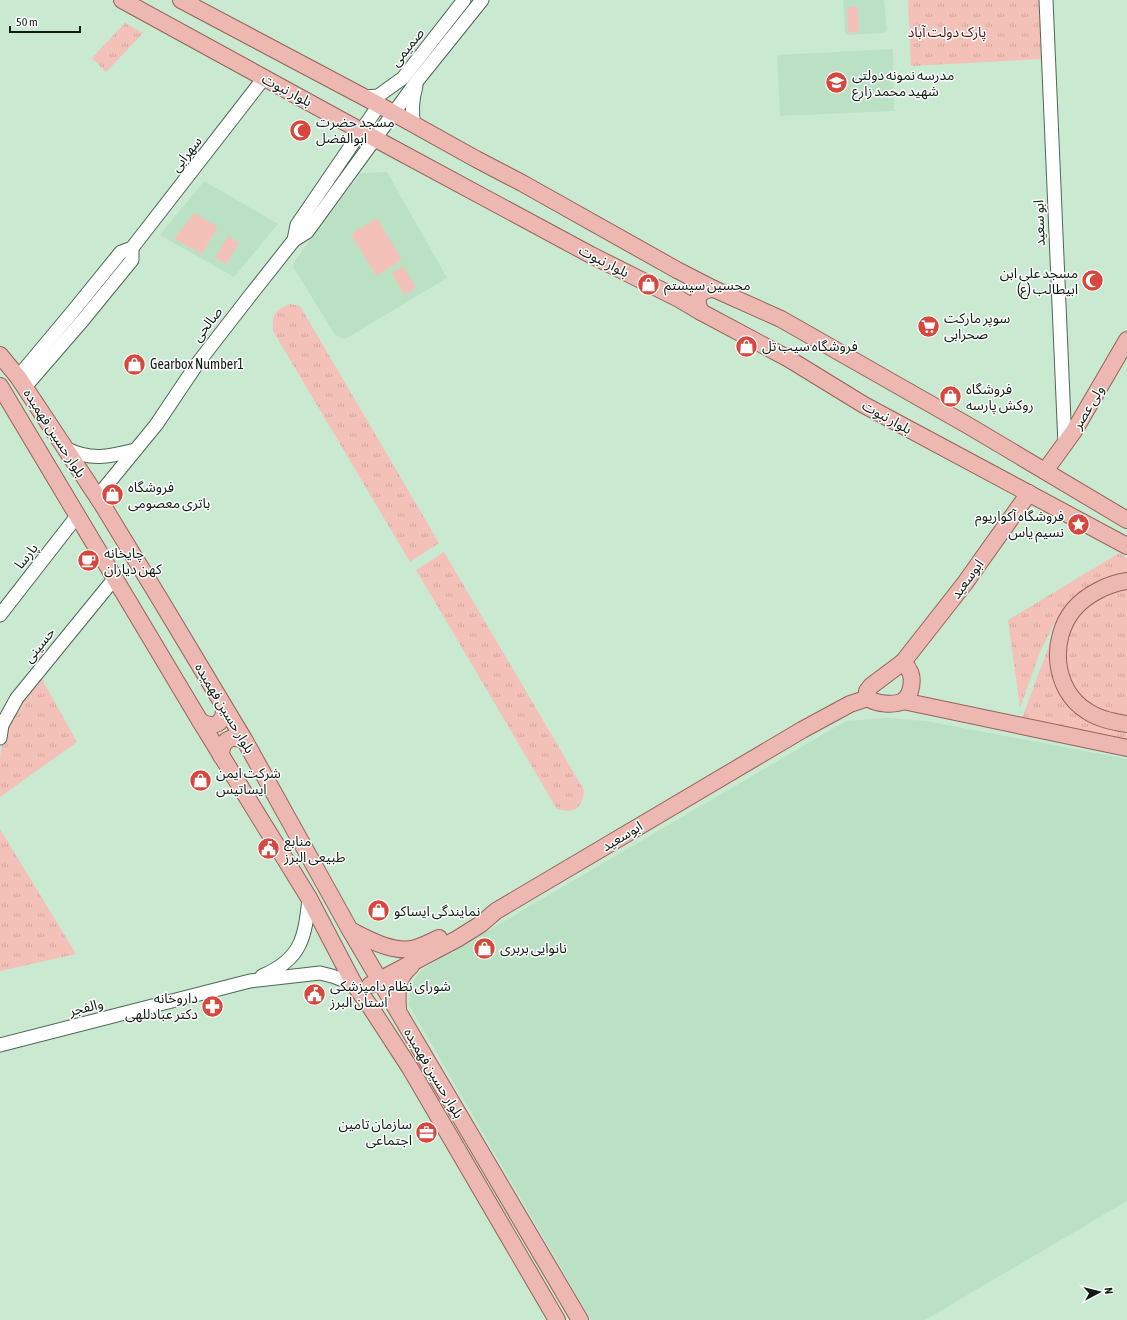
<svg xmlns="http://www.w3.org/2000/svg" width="1127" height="1320" font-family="'Asap Condensed','Noto Sans Arabic',sans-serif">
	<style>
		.built { fill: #bbe1c4 }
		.grass { fill: url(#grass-tufts) }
		.garden { fill: #f4c1b9 }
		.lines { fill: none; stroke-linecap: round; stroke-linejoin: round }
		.minor-casing { stroke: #4d6854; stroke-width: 15 }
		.major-casing { stroke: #976258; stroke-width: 18 }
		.minor { stroke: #fff; stroke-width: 13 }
		.major { stroke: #ecb8b1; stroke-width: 16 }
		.labels { text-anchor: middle; stroke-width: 3; stroke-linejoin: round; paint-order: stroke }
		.park-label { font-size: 14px; fill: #550d0b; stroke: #fff }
		.street-label { font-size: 14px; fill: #101c13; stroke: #fff }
		.poi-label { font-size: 14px; fill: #101c13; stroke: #fff; text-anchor: start }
	</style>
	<defs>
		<pattern id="grass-tufts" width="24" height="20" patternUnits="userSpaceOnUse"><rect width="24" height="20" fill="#f4c1b9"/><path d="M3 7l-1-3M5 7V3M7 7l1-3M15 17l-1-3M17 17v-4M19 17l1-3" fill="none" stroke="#d0a59e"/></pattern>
	</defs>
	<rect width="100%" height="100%" fill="#cae9d1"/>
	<g class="built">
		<polygon points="843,0 884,0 887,30 883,33 848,35 845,32"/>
		<polygon points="893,49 894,111 780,116 777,55"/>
		<polygon points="387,172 447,278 345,339 336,336 293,267 294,262 361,173"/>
		<polygon points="204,181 278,224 234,277 160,235"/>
		<polygon points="887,718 926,721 1127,759 1127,1201 925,1320 591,1320 409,1005 411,985 421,970 846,721"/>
	</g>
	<g class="grass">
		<polygon points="908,0 1039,0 1041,59 911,66"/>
		<polygon points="125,23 143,33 106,72 92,58"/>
		<path d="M290,304L300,306L439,543L410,562L273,331C272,315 274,310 290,304Z"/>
		<path d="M444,552L584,790C582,808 576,814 557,809L416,570Z"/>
		<polygon points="1119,553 1127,558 1127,576 1070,605 1057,618 1040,652 1020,708 1008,620"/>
		<polygon points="1127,588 1127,715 1116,714 1097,709 1084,701 1068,678 1064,653 1068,632 1080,612 1097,598"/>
		<polygon points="1050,643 1051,665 1063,698 1072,709 1090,721 1127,730 1127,740 1022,718"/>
		<polygon points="39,674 77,742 0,797 0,757 5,726"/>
		<polygon points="0,829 76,954 0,971"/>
	</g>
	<g class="garden">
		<polygon points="847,7 858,7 859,32 848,33"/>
		<polygon points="194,213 218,227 202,254 174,239"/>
		<polygon points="377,218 402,260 376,276 351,234"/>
		<polygon points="228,236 239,243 226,264 215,258"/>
		<polygon points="403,266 416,288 404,295 392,273"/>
	</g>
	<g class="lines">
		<defs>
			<g id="minor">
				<polyline points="1046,0 1065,445"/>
				<polyline points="363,97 378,96 403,78 464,0"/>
				<path d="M414,125C411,111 412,100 416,86"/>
				<polyline points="294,240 297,225 379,105"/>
				<polyline points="18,377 74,310 121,252 132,248 264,78"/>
				<polyline points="25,387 83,320 132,260 132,248"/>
				<path d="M65,448C91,461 108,457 135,450"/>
				<polyline points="97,497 156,425 197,364 249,297 294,240 307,232 417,81 482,0"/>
				<polyline points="0,615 77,516"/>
				<polyline points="0,738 2,725 17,698 114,579"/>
				<path d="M262,976C302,959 305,937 309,898"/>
				<polyline points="0,1045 250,981 320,973 332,976 354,984"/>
			</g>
			<g id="major">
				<polyline points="122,0 385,144 591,255 679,299 701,312 789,359 864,405 1127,546"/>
				<polyline points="181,0 379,105 476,159 522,183 677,270 714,289 781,319 969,426 1127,520"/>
				<path d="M701,312C694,298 699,290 714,289"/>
				<polyline points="0,355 18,377 65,448 102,504 161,601 245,741 350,930 580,1320"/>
				<polyline points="0,386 200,721 309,898 354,984 371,1008 410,1068 557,1320"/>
				<polyline points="1045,471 1074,431 1127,340"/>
				<path d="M1127,581C1108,584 1087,594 1074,609C1049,639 1053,690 1087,711C1098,719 1113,722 1127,724"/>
				<polyline points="903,662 965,583 1029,493"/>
				<path d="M903,662C905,665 908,667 909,670C914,678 912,695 903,701C896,705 873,705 868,697C867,696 867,693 867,691L871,686Z"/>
				<polyline points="903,701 1127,748"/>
				<path d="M200,721C214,730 225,723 224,707"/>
				<path d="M221,756C221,740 231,734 245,741"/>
				<path d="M350,930C368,939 390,952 412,949C421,947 430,942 439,938"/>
				<polyline points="370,985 457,939 481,924 496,911 802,730 850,704 868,698"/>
				<path d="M398,1010C397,991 396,979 411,966"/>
			</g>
		</defs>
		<use href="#minor" class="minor-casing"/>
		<use href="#major" class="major-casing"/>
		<use href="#minor" class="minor"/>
		<use href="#major" class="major"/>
	</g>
	<defs>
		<symbol id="school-disc" viewBox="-11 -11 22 22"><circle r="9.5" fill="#d6483e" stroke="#fff"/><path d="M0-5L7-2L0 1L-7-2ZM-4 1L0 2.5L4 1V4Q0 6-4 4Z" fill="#fff"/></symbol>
		<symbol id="mosque-disc" viewBox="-11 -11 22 22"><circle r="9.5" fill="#d6483e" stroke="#fff"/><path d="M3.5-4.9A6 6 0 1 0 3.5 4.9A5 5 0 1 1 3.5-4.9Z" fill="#fff"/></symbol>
		<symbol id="shop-disc" viewBox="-11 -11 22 22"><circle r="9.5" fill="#d6483e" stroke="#fff"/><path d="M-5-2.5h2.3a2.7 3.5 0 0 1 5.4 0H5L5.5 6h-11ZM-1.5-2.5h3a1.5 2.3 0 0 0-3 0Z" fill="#fff"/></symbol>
		<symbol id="supermarket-disc" viewBox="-11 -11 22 22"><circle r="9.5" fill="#d6483e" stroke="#fff"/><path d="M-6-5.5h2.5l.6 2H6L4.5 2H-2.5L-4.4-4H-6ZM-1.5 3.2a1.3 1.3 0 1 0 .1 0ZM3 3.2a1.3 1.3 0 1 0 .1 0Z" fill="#fff"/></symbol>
		<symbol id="sight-disc" viewBox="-11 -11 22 22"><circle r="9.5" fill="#d6483e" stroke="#fff"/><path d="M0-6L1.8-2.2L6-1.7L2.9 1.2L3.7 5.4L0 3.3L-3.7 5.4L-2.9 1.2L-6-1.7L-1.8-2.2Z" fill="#fff"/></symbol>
		<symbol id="cafe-disc" viewBox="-11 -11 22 22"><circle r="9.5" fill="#d6483e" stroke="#fff"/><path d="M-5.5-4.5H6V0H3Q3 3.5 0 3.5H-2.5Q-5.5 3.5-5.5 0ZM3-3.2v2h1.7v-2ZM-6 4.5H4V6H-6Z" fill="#fff"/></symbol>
		<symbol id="civic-disc" viewBox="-11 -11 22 22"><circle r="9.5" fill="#d6483e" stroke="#fff"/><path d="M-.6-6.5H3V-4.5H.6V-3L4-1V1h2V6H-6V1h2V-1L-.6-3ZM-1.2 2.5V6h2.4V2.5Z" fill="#fff"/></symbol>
		<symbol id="pharmacy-disc" viewBox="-11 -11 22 22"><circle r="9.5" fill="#d6483e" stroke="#fff"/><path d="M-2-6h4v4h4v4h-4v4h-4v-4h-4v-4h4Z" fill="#fff"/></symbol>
		<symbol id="office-disc" viewBox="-11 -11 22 22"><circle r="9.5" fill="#d6483e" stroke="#fff"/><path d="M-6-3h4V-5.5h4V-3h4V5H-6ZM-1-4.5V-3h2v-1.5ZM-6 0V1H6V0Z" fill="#fff"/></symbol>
	</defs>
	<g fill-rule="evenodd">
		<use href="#school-disc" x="824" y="70" width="25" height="25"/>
		<use href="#mosque-disc" x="288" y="118" width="25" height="25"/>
		<use href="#mosque-disc" x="1080" y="268" width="25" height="25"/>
		<use href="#shop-disc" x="636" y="272" width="25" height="25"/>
		<use href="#supermarket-disc" x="916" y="314" width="25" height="25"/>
		<use href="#shop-disc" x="734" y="334" width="25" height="25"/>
		<use href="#shop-disc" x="122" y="352" width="25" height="25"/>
		<use href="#shop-disc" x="938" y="384" width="25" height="25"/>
		<use href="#shop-disc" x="100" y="482" width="25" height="25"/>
		<use href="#sight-disc" x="1066" y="512" width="25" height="25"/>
		<use href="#cafe-disc" x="76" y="548" width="25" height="25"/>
		<use href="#shop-disc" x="188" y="768" width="25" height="25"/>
		<use href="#civic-disc" x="256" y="836" width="25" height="25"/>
		<use href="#shop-disc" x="366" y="898" width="25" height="25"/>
		<use href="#shop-disc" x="472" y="936" width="25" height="25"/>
		<use href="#civic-disc" x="302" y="982" width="25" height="25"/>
		<use href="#pharmacy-disc" x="200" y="994" width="25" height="25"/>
		<use href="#office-disc" x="414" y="1120" width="25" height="25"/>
	</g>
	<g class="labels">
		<g class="park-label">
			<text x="947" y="37">پارک دولت آباد</text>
		</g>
		<g class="street-label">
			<text transform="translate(407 47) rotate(-51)" y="5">صمیمی</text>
			<text transform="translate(287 90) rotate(28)" y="5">بلوار نبوت</text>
			<text transform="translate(186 154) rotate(-52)" y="5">سهرابی</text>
			<text transform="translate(1039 223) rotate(-92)" y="5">ابو سعید</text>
			<text transform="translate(604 261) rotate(27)" y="5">بلوار نبوت</text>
			<text transform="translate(207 324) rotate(-52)" y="5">صالحی</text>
			<text transform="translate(1088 407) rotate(-59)" y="5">ولی عصر</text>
			<text transform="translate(887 417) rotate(29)" y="5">بلوار نبوت</text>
			<text transform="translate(55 433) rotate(57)" y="5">بلوار حسین فهمیده</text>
			<text transform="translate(26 556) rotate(-52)" y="5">پارسا</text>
			<text transform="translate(967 579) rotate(-54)" y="5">ابوسعید</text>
			<text transform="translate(39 645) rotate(-51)" y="5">حسینی</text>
			<text transform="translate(225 708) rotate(59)" y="5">بلوار حسین فهمیده</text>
			<text transform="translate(622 836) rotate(-31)" y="5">ابوسعید</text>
			<text transform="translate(86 1007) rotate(-14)" y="5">والفجر</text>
			<text transform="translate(434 1073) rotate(59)" y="5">بلوار حسین فهمیده</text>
		</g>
		<g class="poi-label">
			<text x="852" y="80">مدرسه نمونه دولتی<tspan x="852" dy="16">شهید محمد زارع</tspan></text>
			<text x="316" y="127">مسجد حضرت<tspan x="316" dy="16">ابوالفضل</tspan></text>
			<text x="1078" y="278" text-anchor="end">مسجد علی ابن<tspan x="1078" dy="16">ابیطالب (ع)</tspan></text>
			<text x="664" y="290">محسین سیستم</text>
			<text x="944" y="323">سوپر مارکت<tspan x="944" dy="16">صحرابی</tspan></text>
			<text x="762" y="351">فروشگاه سیب تل</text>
			<text x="150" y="369">Gearbox Number1</text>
			<text x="966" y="394">فروشگاه<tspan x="966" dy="16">روکش پارسه</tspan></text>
			<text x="128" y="492">فروشگاه<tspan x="128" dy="16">باتری معصومی</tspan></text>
			<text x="1064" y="521" text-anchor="end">فروشگاه آکواریوم<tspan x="1064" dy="16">نسیم یاس</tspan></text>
			<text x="104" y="558">چایخانه<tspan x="104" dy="16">کهن دیاران</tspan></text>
			<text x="216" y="778">شرکت ایمن<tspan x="216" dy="16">ایساتیس</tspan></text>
			<text x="284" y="846">منابع<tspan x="284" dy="16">طبیعی البرز</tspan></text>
			<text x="394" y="916">نمایندگی ایساکو</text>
			<text x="500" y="953">نانوایی بربری</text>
			<text x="330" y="991">شورای نظام دامپزشکی<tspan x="330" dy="16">استان البرز</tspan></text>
			<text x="198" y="1003" text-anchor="end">داروخانه<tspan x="198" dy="16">دکتر عبادللهی</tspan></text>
			<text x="412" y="1129" text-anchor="end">سازمان تامین<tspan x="412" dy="16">اجتماعی</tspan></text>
		</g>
	</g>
	<g transform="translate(1099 1292) rotate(83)" stroke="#ffffff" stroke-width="3" paint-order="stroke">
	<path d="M0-3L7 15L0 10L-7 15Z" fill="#101c13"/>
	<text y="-6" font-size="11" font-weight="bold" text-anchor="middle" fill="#101c13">N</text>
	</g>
	<path d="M10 26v6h70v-6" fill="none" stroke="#101c13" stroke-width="2"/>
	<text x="16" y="26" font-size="12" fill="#101c13" stroke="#ffffff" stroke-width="3" paint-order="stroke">50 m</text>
</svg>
